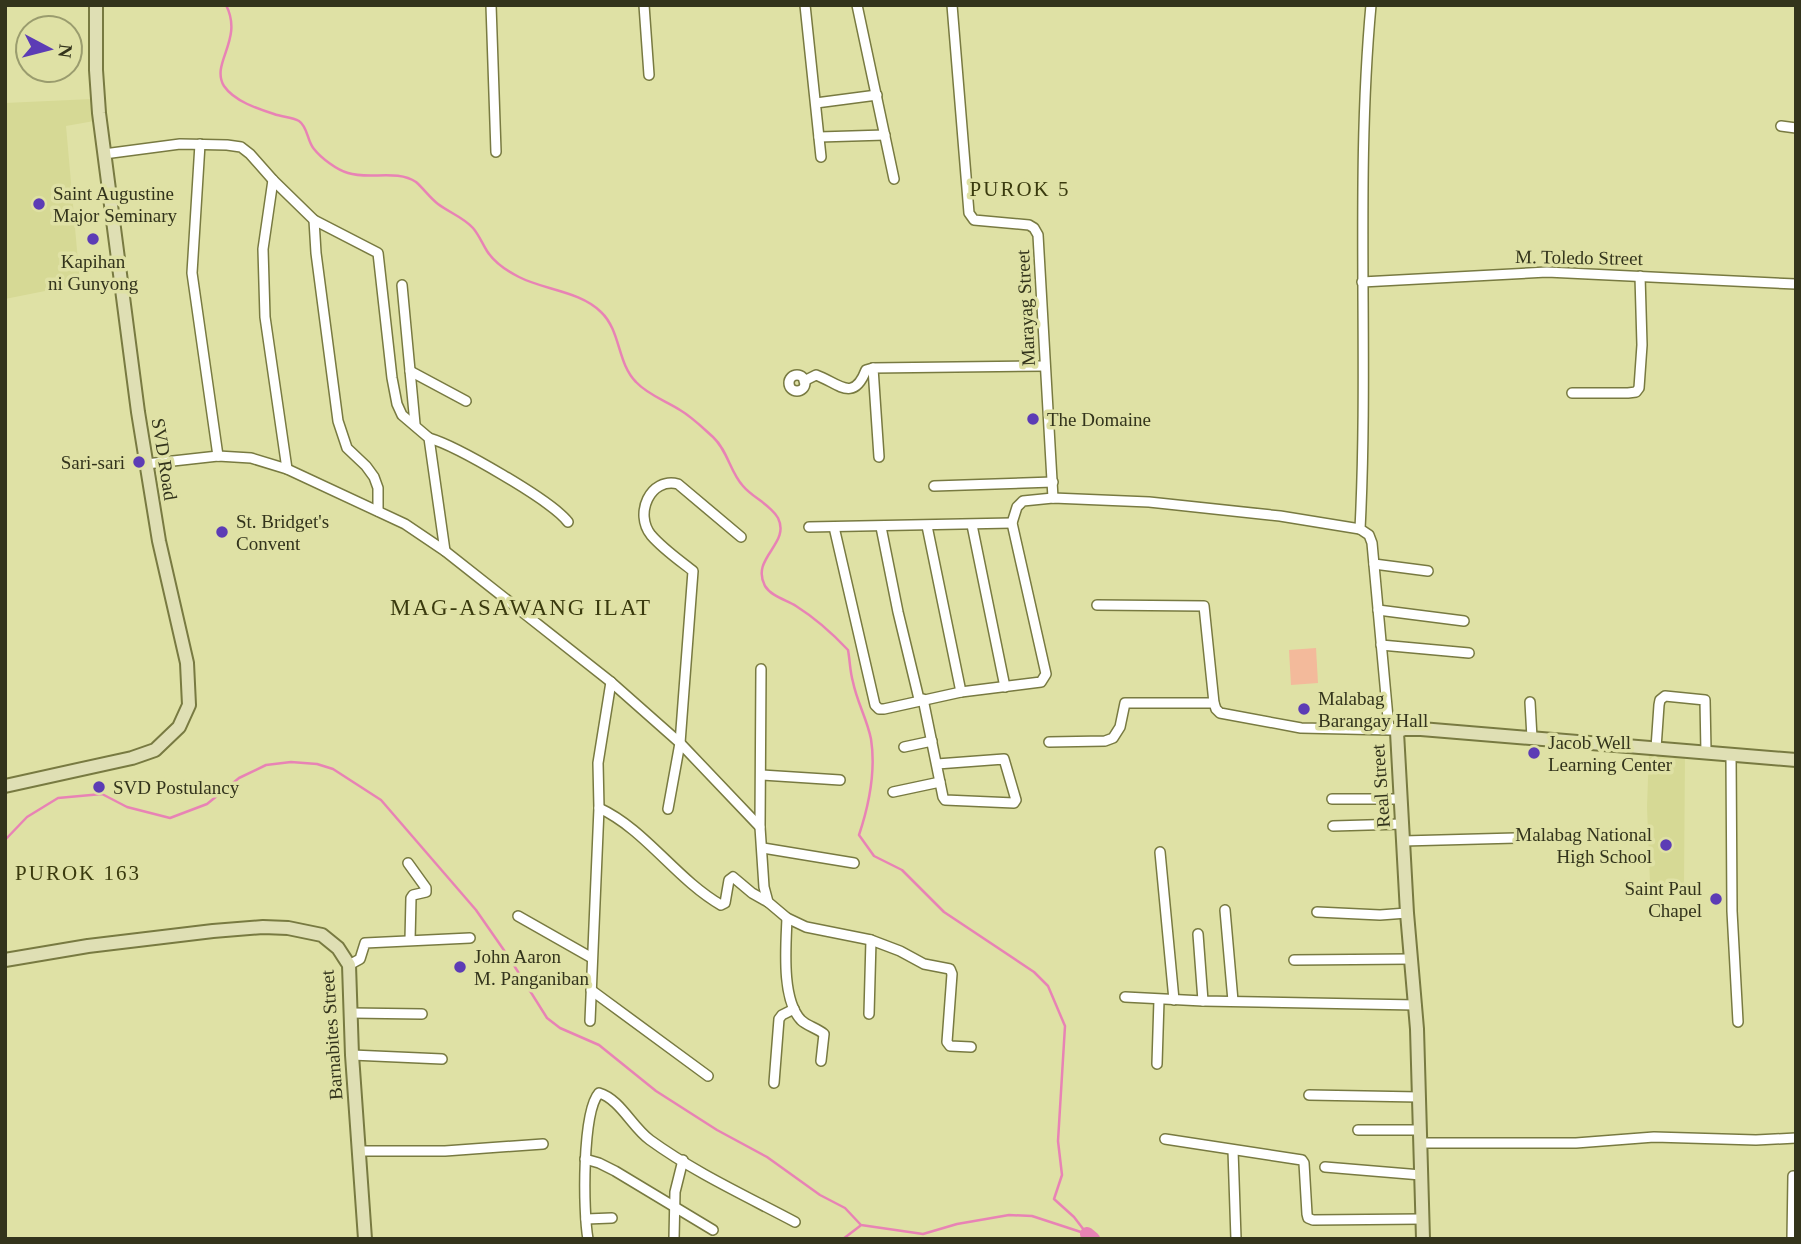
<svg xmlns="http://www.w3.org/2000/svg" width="1801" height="1244" font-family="Georgia,serif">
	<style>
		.built { fill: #d6d995 }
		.green { fill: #f3ba9b }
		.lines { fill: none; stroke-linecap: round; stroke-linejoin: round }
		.stream { stroke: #e883b5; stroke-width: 2.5 }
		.river { stroke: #e883b5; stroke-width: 14 }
		.street-casing { stroke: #787a41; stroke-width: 12 }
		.secondary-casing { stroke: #787a41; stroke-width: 16 }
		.street { stroke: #fff; stroke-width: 9 }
		.secondary { stroke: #dfdfb4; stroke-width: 12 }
		.poi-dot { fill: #5c3cb5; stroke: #dfe1a5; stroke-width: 2.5 }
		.labels { text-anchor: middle; stroke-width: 7; stroke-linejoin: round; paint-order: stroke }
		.poi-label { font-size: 19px; fill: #33341c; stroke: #dfe1a5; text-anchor: start }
		.street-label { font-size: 19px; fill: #33341c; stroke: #dfe1a5 }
		.neighbourhood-label { font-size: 21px; letter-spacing: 2px; fill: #3a3a0e; stroke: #dfe1a5 }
		.quarter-label { font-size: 23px; letter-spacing: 2px; fill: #3a3a0e; stroke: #dfe1a5 }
	</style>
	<rect width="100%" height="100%" fill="#dfe1a5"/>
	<g class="built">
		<polygon points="92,99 94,121 66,126 80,284 5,299 5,103"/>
		<polygon points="1649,751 1685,753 1684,885 1650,883 1647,807"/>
	</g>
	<polygon class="green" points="1316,648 1318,683 1291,685 1289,650"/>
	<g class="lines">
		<g class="stream">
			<path d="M226,5C244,40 210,63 224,86C234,101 258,109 274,114C282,117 292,117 299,121C308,127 307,141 314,149C321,158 337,170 348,173C369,180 397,169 416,182C424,189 430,198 438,204C450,213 463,217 473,228C479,235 482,243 487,251C494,262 507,271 519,277C544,290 580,291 601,312C621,331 617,363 636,382C648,395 666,401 680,410C692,417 703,428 713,437C728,451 730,472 743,486C753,498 770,504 778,518C791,544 750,558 765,586C771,596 786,600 796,606C815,618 833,634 848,650C850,661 850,672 853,682C857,702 867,719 871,739C876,771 869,805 859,835L874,856L902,870L944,912L1034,972L1048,986L1065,1026L1058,1141L1062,1175L1054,1199L1074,1217L1087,1234"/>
			<polyline points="5,840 27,817 58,798 102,794 127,807 170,818 207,804 239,778 266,765 291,762 317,764 333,769 381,800 476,910 508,956 547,1018 560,1028 599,1045 656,1091 717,1130 767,1157 820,1195 845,1208 861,1225 923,1234 957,1224 1009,1215 1032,1216 1087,1234"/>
			<polyline points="843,1239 860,1226"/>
		</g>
		<polyline class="river" points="1087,1234 1093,1239"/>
		<defs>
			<g id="street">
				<polyline points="491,5 496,152"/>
				<polyline points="644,5 649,75"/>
				<polyline points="805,5 821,157"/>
				<polyline points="857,5 894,179"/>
				<polyline points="952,5 969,213 974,220 1029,225 1034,228 1038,235 1053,498"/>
				<path d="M1371,5C1355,179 1369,354 1360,529L1369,535L1372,543L1389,729"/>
				<polyline points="816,103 877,95"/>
				<polyline points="1781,126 1796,128"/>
				<polyline points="819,137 885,135"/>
				<polyline points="200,144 192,273 218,456"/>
				<polyline points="104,154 180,144 227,145 241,147 250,154 273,180 314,220 378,253 392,378 397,404 402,415 429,438 445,551"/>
				<polyline points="273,180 263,249 265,317 287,469"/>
				<polyline points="314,220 316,253 338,421 347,448 366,466 374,477 378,488 378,511"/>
				<polyline points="1362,282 1547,272 1796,284"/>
				<polyline points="402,285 415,424"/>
				<polyline points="410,371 466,401"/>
				<circle cx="797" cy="383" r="8"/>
				<path d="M804,381L816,375C837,382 853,404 866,370L873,368"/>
				<polyline points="1572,393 1628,393 1636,392 1639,388 1642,345 1640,276"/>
				<path d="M429,438C457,446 552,501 568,522"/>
				<polyline points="879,457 873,368 1045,366"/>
				<polyline points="146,464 218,456 251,458 287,469 405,524 445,551 611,682 680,743 760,827"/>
				<polyline points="934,486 1053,482"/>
				<polyline points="972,525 1005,687"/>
				<polyline points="927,526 961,692"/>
				<polyline points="809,527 1012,523"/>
				<polyline points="834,527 875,705 879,709 884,709 961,692 1041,682 1046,674 1012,523 1017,507 1023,501 1053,498 1149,502 1280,516 1360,529"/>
				<polyline points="881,527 898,612 919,699"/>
				<polyline points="1374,564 1428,571"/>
				<polyline points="1097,605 1204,606 1214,703 1216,709 1220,713 1301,728 1391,730"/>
				<polyline points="1378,610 1464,621"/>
				<polyline points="1381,645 1469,653"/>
				<polyline points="761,669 760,827 764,887 768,902 787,918 806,927 871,940 900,951 924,964 950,969 952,974 947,1042 950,1046 971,1047"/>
				<polyline points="923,699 943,797 945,800 1014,803 1016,800 1004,759 937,764"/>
				<polyline points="1530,702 1532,738"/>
				<polyline points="1049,742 1105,741 1113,738 1120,727 1125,703 1214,703"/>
				<polyline points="904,747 932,741"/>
				<polyline points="1656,748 1659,705 1660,700 1665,696 1705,700 1706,752"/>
				<polyline points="1731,755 1732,911 1738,1022"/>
				<polyline points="761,775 840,780"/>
				<polyline points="893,792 940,782"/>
				<polyline points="1332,799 1400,799"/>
				<path d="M599,808C645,829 676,879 721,905L725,903L729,880L733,877L752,893L768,902"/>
				<path d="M668,809L680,743L693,571C679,560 663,549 651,535C634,514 650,477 678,484L741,537"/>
				<polyline points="1333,826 1402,824"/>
				<polyline points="1403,841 1516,838"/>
				<polyline points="763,848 854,863"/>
				<polyline points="1160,852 1174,1000"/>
				<polyline points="408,863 426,888 426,892 413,895 411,898 410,940"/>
				<polyline points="1225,910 1233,1001"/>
				<polyline points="1317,912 1380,915 1407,913"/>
				<polyline points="518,916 592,958"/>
				<path d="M787,918C786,945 781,999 801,1020C807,1026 817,1028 824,1034L821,1061"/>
				<polyline points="1198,934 1203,1001"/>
				<polyline points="1294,960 1411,959"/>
				<polyline points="349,965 360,959 365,943 470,938"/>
				<polyline points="591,990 708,1076"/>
				<polyline points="1125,997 1203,1001 1416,1005"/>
				<polyline points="351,1013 422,1014"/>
				<polyline points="869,1014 871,940"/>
				<polyline points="590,1021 599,808 598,763 611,682"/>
				<polyline points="352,1055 442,1059"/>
				<polyline points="1157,1064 1159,1000"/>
				<polyline points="774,1083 779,1019 782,1015 794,1009"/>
				<polyline points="1309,1095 1419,1097"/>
				<polyline points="1358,1130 1420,1130"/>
				<polyline points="1165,1139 1302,1160 1304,1163 1307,1214 1308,1218 1313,1220 1422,1219"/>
				<polyline points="1420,1143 1576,1143 1654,1137 1756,1140 1796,1138"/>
				<polyline points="1233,1150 1236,1239"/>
				<polyline points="358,1151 445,1151 543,1144"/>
				<polyline points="585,1159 599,1163 615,1171 713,1230"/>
				<polyline points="1325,1167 1421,1175"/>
				<polyline points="586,1219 612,1218"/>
				<path d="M588,1239C583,1212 582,1112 599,1093C620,1099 632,1127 650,1140C694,1172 746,1196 795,1222"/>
				<polyline points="674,1239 675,1192 683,1160"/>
				<polyline points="1792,1239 1793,1176 1796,1176"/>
			</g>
			<g id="secondary">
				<polyline points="5,786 132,758 155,750 179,727 189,705 187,663 159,541 138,412 99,113 96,70 96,5"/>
				<polyline points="5,960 88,946 213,931 263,927 288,928 322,935 338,948 349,965 352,1055 365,1239"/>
				<polyline points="1423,1239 1417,1029 1407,913 1397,732 1404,729 1421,729 1796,760"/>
			</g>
		</defs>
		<use href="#street" class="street-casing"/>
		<use href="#secondary" class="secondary-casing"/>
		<use href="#street" class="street"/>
		<use href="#secondary" class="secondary"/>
	</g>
	<g class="poi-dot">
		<circle cx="39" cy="204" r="7"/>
		<circle cx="93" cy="239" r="7"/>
		<circle cx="1033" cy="419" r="7"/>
		<circle cx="139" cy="462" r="7"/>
		<circle cx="222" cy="532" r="7"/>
		<circle cx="1304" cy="709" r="7"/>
		<circle cx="1534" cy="753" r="7"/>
		<circle cx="99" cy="787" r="7"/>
		<circle cx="1666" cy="845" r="7"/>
		<circle cx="1716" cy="899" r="7"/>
		<circle cx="460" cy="967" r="7"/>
	</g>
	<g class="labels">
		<g class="poi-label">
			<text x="53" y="200">Saint Augustine<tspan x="53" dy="22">Major Seminary</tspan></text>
			<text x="93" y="268" text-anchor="middle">Kapihan<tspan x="93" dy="22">ni Gunyong</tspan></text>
			<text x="1047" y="426">The Domaine</text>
			<text x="125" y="469" text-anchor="end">Sari-sari</text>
			<text x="236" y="528">St. Bridget's<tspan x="236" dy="22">Convent</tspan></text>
			<text x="1318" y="705">Malabag<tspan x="1318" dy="22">Barangay Hall</tspan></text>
			<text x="1548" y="749">Jacob Well<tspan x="1548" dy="22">Learning Center</tspan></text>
			<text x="113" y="794">SVD Postulancy</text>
			<text x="1652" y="841" text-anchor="end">Malabag National<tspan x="1652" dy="22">High School</tspan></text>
			<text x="1702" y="895" text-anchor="end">Saint Paul<tspan x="1702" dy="22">Chapel</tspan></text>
			<text x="474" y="963">John Aaron<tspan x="474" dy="22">M. Panganiban</tspan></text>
		</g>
		<g class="street-label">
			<text transform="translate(1579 257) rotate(1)" y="7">M. Toledo Street</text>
			<text transform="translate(1025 308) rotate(-93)" y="7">Marayag Street</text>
			<text transform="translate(165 459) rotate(81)" y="7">SVD Road</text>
			<text transform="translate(1380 786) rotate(-94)" y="7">Real Street</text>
			<text transform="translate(331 1035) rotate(-94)" y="7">Barnabites Street</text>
		</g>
		<g class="neighbourhood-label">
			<text x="1020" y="196">PUROK 5</text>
			<text x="78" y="880">PUROK 163</text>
		</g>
		<g class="quarter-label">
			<text x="521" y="615">MAG-ASAWANG ILAT</text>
		</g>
	</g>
	<rect width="1801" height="1244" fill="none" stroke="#33341c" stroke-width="14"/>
	<g transform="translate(49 49) rotate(97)"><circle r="33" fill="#dfe1a5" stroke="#9a9c6e" stroke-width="2"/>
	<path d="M0-5L12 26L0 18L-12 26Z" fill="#5c3cb5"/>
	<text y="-10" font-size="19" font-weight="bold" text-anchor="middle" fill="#33341c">N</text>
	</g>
</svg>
